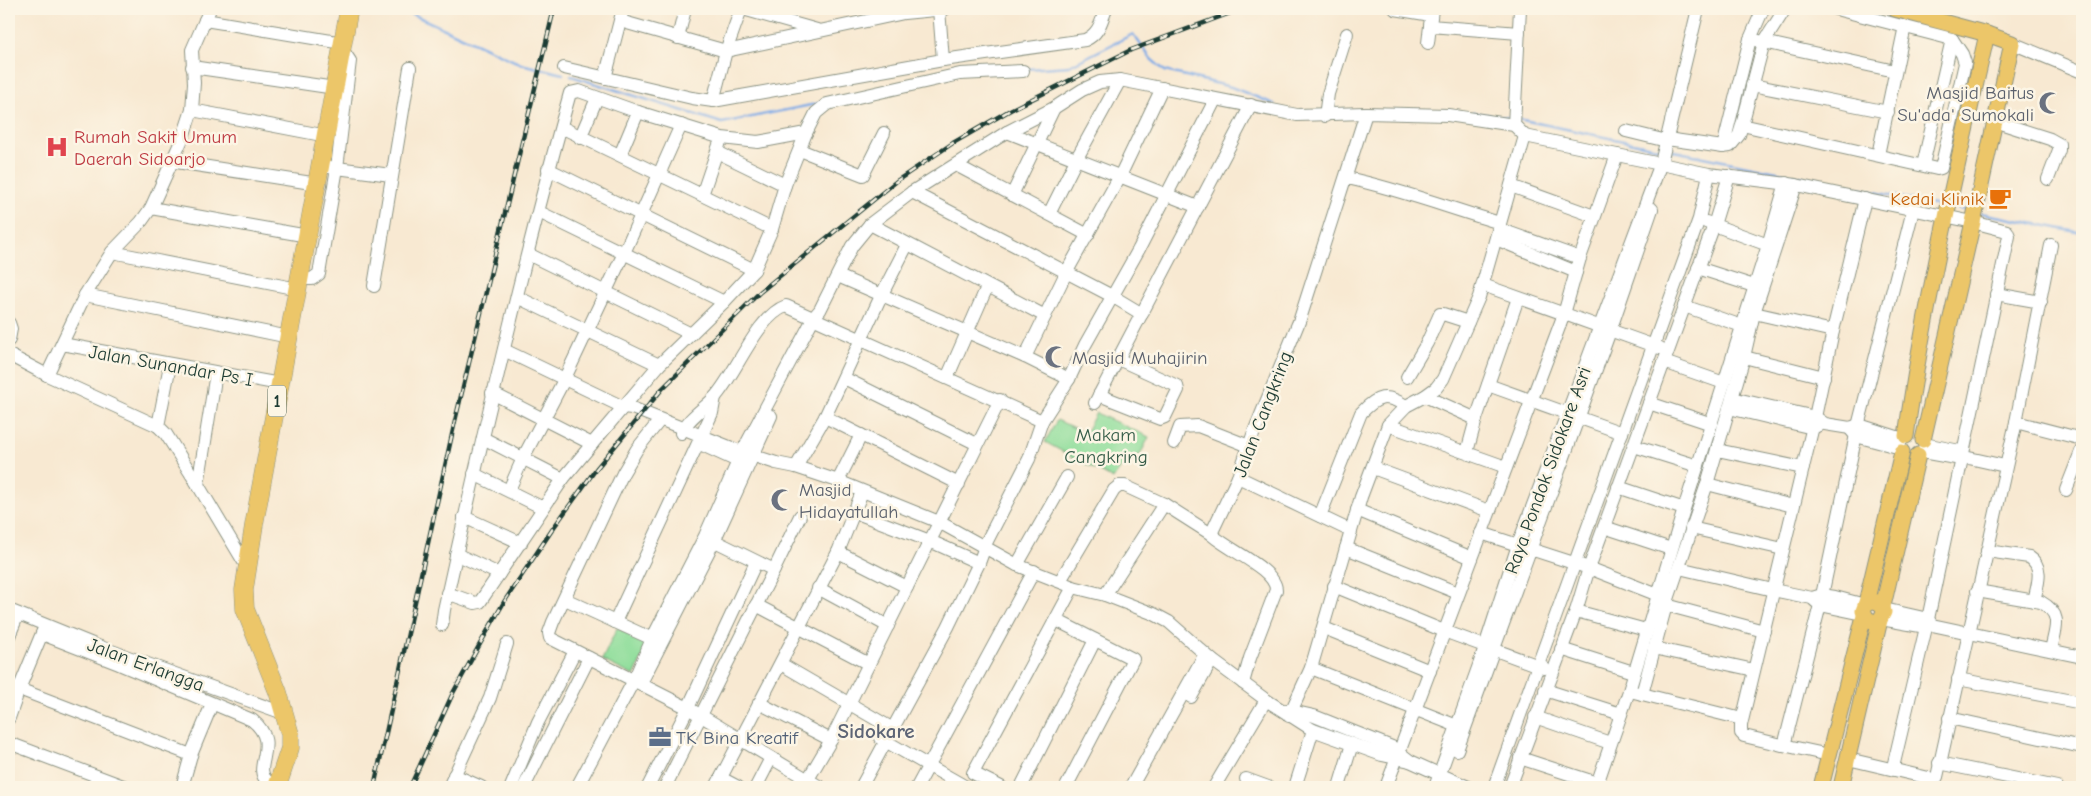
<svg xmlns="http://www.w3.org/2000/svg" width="2091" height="796" font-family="'Comic Neue',sans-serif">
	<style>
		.green { fill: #91de9c; stroke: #588e68 }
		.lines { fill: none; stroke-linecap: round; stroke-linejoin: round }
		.stream { stroke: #7dabe7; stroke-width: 2.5 }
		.minor-casing { stroke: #8c9383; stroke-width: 14 }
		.major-casing { stroke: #8c9383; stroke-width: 17 }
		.highway-casing { stroke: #8c9383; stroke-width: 19 }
		.minor { stroke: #fff; stroke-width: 12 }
		.major { stroke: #ecc669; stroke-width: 15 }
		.highway { stroke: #ecc669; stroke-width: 18 }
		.rail-casing { stroke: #1f3d34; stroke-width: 4.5 }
		.rail { stroke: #fcf5e5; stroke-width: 2.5; stroke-dasharray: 8; stroke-linecap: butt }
		.labels { text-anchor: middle; stroke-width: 5; stroke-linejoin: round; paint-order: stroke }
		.shield { fill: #fcf5e5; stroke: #617469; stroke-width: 1 }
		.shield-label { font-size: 18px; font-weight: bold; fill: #1f3d34 }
		.worship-label { font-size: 19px; fill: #5b616d; stroke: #fcf5e5; text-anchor: start }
		.health-label { font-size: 19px; fill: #be3a42; stroke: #fcf5e5; text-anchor: start }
		.food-label { font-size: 19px; fill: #c56008; stroke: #fcf5e5; text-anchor: end }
		.street-label { font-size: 19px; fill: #1f3d34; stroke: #fcf5e5 }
		.park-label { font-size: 19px; fill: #365d49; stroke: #fcf5e5 }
		.service-label { font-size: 19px; fill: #4e5e75; stroke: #fcf5e5; text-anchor: start }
		.quarter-label { font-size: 21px; font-weight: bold; fill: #5d6576; stroke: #fcf5e5 }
	</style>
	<rect width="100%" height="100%" fill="#fcf5e5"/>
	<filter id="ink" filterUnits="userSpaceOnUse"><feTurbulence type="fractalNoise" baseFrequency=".02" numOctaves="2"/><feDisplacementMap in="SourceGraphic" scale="10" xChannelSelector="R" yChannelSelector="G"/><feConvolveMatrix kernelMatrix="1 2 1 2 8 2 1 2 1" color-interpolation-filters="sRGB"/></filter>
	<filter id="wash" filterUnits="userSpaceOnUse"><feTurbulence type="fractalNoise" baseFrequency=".0096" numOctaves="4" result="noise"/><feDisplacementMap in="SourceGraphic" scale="20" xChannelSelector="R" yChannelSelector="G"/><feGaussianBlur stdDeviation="1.12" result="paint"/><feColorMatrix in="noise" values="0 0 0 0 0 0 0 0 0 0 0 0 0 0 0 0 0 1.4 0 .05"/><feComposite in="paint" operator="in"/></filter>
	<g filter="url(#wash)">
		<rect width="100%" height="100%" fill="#f8e9d2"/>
		<g class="green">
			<polygon points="1096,413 1149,437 1140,455 1127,459 1113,479 1045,442 1057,420 1085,433"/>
			<polygon points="617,628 649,643 634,676 602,660"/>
		</g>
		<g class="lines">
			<g class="stream">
				<polyline points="401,9 521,64 563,74"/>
				<polyline points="1027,69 1069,66 1133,34 1151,59 1165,71 1231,87 1274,104"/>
				<polyline points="571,76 722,123 821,103"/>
				<polyline points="1473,113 1510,118"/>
				<polyline points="1518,119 1662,149"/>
				<polyline points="1669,150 1943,206"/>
				<polyline points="1954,208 1970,211"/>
				<polyline points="1981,213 2082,233"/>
			</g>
		</g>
	</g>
	<g filter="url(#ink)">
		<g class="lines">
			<defs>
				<g id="minor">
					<polyline points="743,9 817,30"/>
					<polyline points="939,9 943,60"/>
					<polyline points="1395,9 1431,15"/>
					<polyline points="1432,9 1430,26 1519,33"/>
					<polyline points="205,20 343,43"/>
					<polyline points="620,21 726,51 904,13 945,9"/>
					<polyline points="678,38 685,9"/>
					<polyline points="1750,39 1895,71"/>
					<polyline points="1428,43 1430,26"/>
					<polyline points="2012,43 2082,72"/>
					<polyline points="192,67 335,88"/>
					<path d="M564,68L692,98L713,101L943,60L1085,40C1099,34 1101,22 1106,9"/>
					<polyline points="605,78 623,9"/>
					<polyline points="1752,85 1888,112"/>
					<polyline points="713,101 726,51 741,9"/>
					<polyline points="192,110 327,136"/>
					<polyline points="1325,116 1328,94 1347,34"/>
					<polyline points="1994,121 2050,139 2059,144 2059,150 2048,179"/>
					<polyline points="1514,125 1520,9"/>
					<polyline points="1742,125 1937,169 1941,168 1965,63 1962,54 1952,39 1836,9"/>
					<polyline points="561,127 772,229"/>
					<polyline points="1626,131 1667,141"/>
					<polyline points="1007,132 1198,207"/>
					<polyline points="580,138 597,98"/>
					<polyline points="1667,139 1723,147 1730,146 1739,135 1742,125 1764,42 1785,9"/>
					<polyline points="1723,147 1750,39 1763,9"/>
					<polyline points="800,150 863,175 884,133"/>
					<polyline points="717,152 785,185"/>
					<polyline points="620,155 638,112"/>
					<polyline points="1878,155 1905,26"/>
					<polyline points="170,161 318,184"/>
					<polyline points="956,165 1088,235"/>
					<polyline points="1923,165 1952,39"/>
					<polyline points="329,167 391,175"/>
					<polyline points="548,169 754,270"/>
					<path d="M1347,178C1399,189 1449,208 1500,223"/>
					<polyline points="1511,186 1594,216"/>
					<polyline points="912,192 1112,296 1142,314"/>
					<polyline points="702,195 719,145"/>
					<polyline points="1012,195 1054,108"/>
					<polyline points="151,208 308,236"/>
					<polyline points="539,212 724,302"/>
					<polyline points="1049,214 1077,158 1120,80"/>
					<polyline points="870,224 1045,316"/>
					<polyline points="1499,229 1580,258"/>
					<polyline points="1496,239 1576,272"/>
					<polyline points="1768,245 1786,183"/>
					<polyline points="112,252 298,289"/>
					<polyline points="528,254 691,334"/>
					<polyline points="1698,268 1754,286"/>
					<polyline points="838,276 1025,357 1069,379"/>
					<polyline points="300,279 312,279 319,274 337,168 350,61 342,49"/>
					<polyline points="1483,285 1660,348"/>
					<polyline points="374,286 410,68"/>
					<polyline points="1996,294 2041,302"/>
					<polyline points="85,295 289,337"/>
					<polyline points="517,297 659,365"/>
					<polyline points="1684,306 1742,326"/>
					<polyline points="1754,313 1833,331 1814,422 1741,725 1741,733 1744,736 1782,745 1785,742 1820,605 1857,430 1913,210"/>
					<polyline points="9,323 11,329 9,340"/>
					<polyline points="1833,331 1865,199"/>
					<polyline points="62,344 280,384"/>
					<polyline points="504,350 623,407 632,408 742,452 776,463 796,467 838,481 939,522 1017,565 1073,587 1105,595 1154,614 1169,622 1212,660 1266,700 1313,730 1382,755 1410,761"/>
					<polyline points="9,355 47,375 158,426 166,434 198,485 247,567"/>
					<polyline points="1025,357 1066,273 1120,176 1162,88"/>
					<polyline points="1744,357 1824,377"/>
					<polyline points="1664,362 1724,383"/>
					<polyline points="47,375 85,295 112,252 141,222 151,208 183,137 192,110 194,83 192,50 210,9"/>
					<polyline points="1407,377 1427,343 1440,314 1443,314 1468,322"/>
					<polyline points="844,378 977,444"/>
					<polyline points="947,378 987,287"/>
					<polyline points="1488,385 1622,433"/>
					<polyline points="492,393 592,444"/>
					<polyline points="1099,395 1160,419 1165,417 1178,390 1177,386 1118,359"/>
					<polyline points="1425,396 1476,419"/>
					<polyline points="1732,398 1815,417 1825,424 1850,428 1859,425 1903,439"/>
					<polyline points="1095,403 1251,105"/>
					<polyline points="1649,403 1712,424"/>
					<polyline points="1729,408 1813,428 1819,425"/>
					<polyline points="825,417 959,484"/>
					<polyline points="660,420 637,449 623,473 553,622 549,633 550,638 688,708 820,787"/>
					<polyline points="2016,422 2082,439"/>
					<polyline points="1388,425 1506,467"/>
					<polyline points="158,426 170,365"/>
					<polyline points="1851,430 1856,436 1901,448"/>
					<path d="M681,433C689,417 704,409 715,397C736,374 757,316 786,306L1042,421"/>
					<polyline points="483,438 563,479"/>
					<polyline points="1174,443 1180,427 1198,426 1249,446"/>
					<polyline points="700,444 746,465"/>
					<polyline points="1924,444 1960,451"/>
					<polyline points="1634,446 1698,466"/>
					<polyline points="1717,450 1803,468"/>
					<polyline points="1467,452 1476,419 1518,298"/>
					<polyline points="1922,452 1961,459 1969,458 2005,466"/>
					<polyline points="796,467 825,417 881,296 907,245"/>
					<polyline points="1373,468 1489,511"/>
					<polyline points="474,474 543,508"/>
					<polyline points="1238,477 1351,531"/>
					<polyline points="838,481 861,435"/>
					<polyline points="1707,484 1793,506"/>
					<polyline points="198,485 216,373"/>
					<polyline points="1618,487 1684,509"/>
					<polyline points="509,490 523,458 565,378 624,253 681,125"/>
					<polyline points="2066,490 2082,449"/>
					<polyline points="1357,510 1472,558"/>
					<polyline points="854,512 930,541 979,563"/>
					<path d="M1320,516L1361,413C1377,396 1386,393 1406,406"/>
					<polyline points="464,517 521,543"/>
					<polyline points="1604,527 1671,549"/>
					<polyline points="1691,528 1783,549"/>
					<polyline points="1481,533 1589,568 1658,595"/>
					<polyline points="1346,548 1458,593"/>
					<path d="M1987,551L2029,557C2045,567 2037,586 2034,601"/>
					<polyline points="838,552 907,587"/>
					<polyline points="456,554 499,574"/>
					<polyline points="1017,565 1067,477"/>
					<polyline points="1679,568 1773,590 1812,598 1822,595 1835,597 1865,605"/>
					<polyline points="774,570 800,516"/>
					<polyline points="1060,581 1114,490 1119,486 1125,486 1164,504 1211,534"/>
					<polyline points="1334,586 1444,631 1544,668"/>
					<polyline points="818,588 888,626"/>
					<path d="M1977,591L2041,602C2064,615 2055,629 2051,650"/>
					<polyline points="447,593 475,603 480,602 563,479 592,444 659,365 724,302 754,270 772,229 785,185 806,133"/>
					<polyline points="1105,595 1164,504"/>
					<polyline points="565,599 659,642"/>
					<polyline points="1814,600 1820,605 1863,614"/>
					<polyline points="756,605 869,664"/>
					<polyline points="1666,605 1764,631"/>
					<polyline points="1884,609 1928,619 1932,625"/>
					<polyline points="9,610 95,645 286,714"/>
					<polyline points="1576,611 1646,630"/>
					<polyline points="1881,619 1926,627 1932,625 2082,657"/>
					<polyline points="1056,620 1133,659 1066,787"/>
					<polyline points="615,622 712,413 715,397"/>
					<path d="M442,625L444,610C482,437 522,264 570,93L579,91L638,112L722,138L758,142L806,133L816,113L827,104L960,74L1023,71"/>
					<polyline points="1324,628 1430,671"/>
					<path d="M42,634L119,664L252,720C282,744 251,766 267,781C270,783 275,784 278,786"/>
					<polyline points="9,636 18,614"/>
					<polyline points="1654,648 1754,670"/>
					<polyline points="1561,649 1633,672"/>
					<polyline points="781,664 893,729"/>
					<polyline points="1311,668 1457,726"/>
					<polyline points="1958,679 2082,703"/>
					<polyline points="642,681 714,541 771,416"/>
					<path d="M1243,683L1250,658L1276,590C1276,569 1226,549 1211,534L1238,477L1254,432L1300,319L1366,113"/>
					<polyline points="19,689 45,626"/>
					<polyline points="1545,690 1621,714"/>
					<polyline points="1634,692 1742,719"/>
					<polyline points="1642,694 1666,605 1707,484 1744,357 1754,313 1796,185"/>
					<polyline points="1191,697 1212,660"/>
					<polyline points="759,703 831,740"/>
					<polyline points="1287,710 1314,716 1392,747 1410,761 1468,787"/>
					<polyline points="1289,716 1311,668 1361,497 1388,425 1406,406 1425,396 1436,388 1443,379 1479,297 1525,136"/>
					<polyline points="1535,717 1610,743"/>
					<polyline points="9,718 19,689 191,755"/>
					<polyline points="1949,718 2082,747"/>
					<polyline points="880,738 966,787"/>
					<polyline points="9,743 126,787"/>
					<polyline points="1783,745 1829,755"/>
					<polyline points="1457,750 1610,331 1652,209"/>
					<polyline points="1520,758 1597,783"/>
					<polyline points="1848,759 1933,779 1937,777 2016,422 2051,245"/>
					<polyline points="1939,763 2057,787"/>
					<polyline points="454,775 481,787"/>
					<polyline points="721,778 738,787"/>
					<polyline points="1246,779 1268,787"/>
					<polyline points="804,786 831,740 1000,400"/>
					<polyline points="182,787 191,755 212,704"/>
					<polyline points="449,787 490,698 507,644"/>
					<polyline points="511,787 538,722 575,651"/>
					<polyline points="524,787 589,658"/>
					<polyline points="577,787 634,680 652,639 705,536 742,452 814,317 820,310 852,246 870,224 912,192 1007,132 1054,108 1082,90 1100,82 1120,80 1297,115 1366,113 1448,115 1514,125 1525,136 1709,174 1796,185 1973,222 2007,231 2009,236 1928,619 1894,763 1894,770"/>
					<polyline points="648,787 688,708 756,562"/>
					<polyline points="665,787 774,570 707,537"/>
					<polyline points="716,787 838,552 862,492"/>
					<polyline points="756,787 771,758"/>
					<polyline points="861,787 948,627 979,563 987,541 1029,459 1042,421 1069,379 1085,345 1139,249 1215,100"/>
					<polyline points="917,787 1034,571"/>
					<polyline points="1001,787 973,773 1073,587"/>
					<polyline points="1021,787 1095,640"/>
					<polyline points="1131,787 1205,654"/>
					<polyline points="1214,787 1266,700"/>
					<polyline points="1295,787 1313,730"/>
					<polyline points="1339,787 1352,744"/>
					<polyline points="1386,787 1564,314 1580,258 1617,155"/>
					<polyline points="1435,787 1479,665 1518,545 1661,163 1698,9"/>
					<polyline points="1494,787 1699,219 1709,174"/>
					<polyline points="1510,787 1576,611 1589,568 1714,225 1729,176"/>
					<polyline points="1596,787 1629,691 1684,509 1768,245 1706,222"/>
				</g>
				<g id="major">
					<polyline points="1895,9 1987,34 2012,43 1973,222 1923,440"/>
					<path d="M1906,436C1925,300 1957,167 1987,34"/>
					<polyline points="1866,603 1902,452"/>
					<polyline points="1883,606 1918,455"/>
					<polyline points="1821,787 1864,616"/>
					<path d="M1841,787L1880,620L1884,612C1883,602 1875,599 1866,603L1863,611L1867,619L1875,622L1880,620"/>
				</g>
				<polyline id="highway" points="277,787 290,748 290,734 278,692 245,609 244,590 254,525 349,9"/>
			</defs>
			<use href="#minor" class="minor-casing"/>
			<use href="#major" class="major-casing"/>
			<use href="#highway" class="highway-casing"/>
			<use href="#minor" class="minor"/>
			<use href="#major" class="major"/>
			<use href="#highway" class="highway"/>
			<defs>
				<g id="rail">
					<polyline points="374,787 455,421 554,9"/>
					<polyline points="410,787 453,693 480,644 504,602 554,527 596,469 662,389 760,292 898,180 953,143 1012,109 1131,50 1241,9"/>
				</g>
			</defs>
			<use href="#rail" class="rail-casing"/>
			<use href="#rail" class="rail"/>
		</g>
	</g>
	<defs>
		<symbol id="mosque-bare" viewBox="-9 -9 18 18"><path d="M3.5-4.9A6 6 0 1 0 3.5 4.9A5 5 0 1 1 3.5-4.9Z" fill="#6b7280" stroke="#fcf5e5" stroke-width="2.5" paint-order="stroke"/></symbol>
		<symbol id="hospital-bare" viewBox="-9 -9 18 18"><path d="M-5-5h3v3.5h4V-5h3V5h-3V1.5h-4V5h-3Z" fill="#e0444e" stroke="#fcf5e5" stroke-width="2.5" paint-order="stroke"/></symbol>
		<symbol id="cafe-bare" viewBox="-9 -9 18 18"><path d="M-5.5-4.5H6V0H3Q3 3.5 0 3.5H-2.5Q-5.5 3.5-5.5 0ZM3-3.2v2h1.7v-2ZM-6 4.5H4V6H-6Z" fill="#e8710a" stroke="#fcf5e5" stroke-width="2.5" paint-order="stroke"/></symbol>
		<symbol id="office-bare" viewBox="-9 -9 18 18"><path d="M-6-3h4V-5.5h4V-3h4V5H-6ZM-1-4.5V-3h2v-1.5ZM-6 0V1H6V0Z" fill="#5c6f8a" stroke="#fcf5e5" stroke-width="2.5" paint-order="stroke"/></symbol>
	</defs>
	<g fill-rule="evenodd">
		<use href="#mosque-bare" x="2034" y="87" width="32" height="32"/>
		<use href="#hospital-bare" x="41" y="131" width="32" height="32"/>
		<use href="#cafe-bare" x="1984" y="182" width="32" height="32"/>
		<use href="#mosque-bare" x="1040" y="341" width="32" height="32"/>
		<use href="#mosque-bare" x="766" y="484" width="32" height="32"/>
		<use href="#office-bare" x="644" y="721" width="32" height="32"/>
	</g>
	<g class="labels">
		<rect class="shield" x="268" y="385.5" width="18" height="31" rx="4"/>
		<g class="shield-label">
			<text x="277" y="407">1</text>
		</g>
		<g class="worship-label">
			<text x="2034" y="99" text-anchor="end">Masjid Baitus<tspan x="2034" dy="22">Su'ada' Sumokali</tspan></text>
			<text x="1072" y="364">Masjid Muhajirin</text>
			<text x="799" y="496">Masjid<tspan x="799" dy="22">Hidayatullah</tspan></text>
		</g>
		<g class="health-label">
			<text x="74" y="143">Rumah Sakit Umum<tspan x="74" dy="22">Daerah Sidoarjo</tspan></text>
		</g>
		<g class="food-label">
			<text x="1984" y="205">Kedai Klinik</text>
		</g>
		<g class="street-label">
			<text transform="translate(171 365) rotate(10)" y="7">Jalan Sunandar Ps I</text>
			<text transform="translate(1262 414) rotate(-69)" y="7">Jalan Cangkring</text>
			<text transform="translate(1547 470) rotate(-70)" y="7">Raya Pondok Sidokare Asri</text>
			<text transform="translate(146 664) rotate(20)" y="7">Jalan Erlangga</text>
		</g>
		<g class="park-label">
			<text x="1106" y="441">Makam<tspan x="1106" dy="22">Cangkring</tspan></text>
		</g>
		<g class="service-label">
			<text x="676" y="744">TK Bina Kreatif</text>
		</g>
		<g class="quarter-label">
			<text x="876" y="738">Sidokare</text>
		</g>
	</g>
	<rect width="2091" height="796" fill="none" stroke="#fcf5e5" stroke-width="30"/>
</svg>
